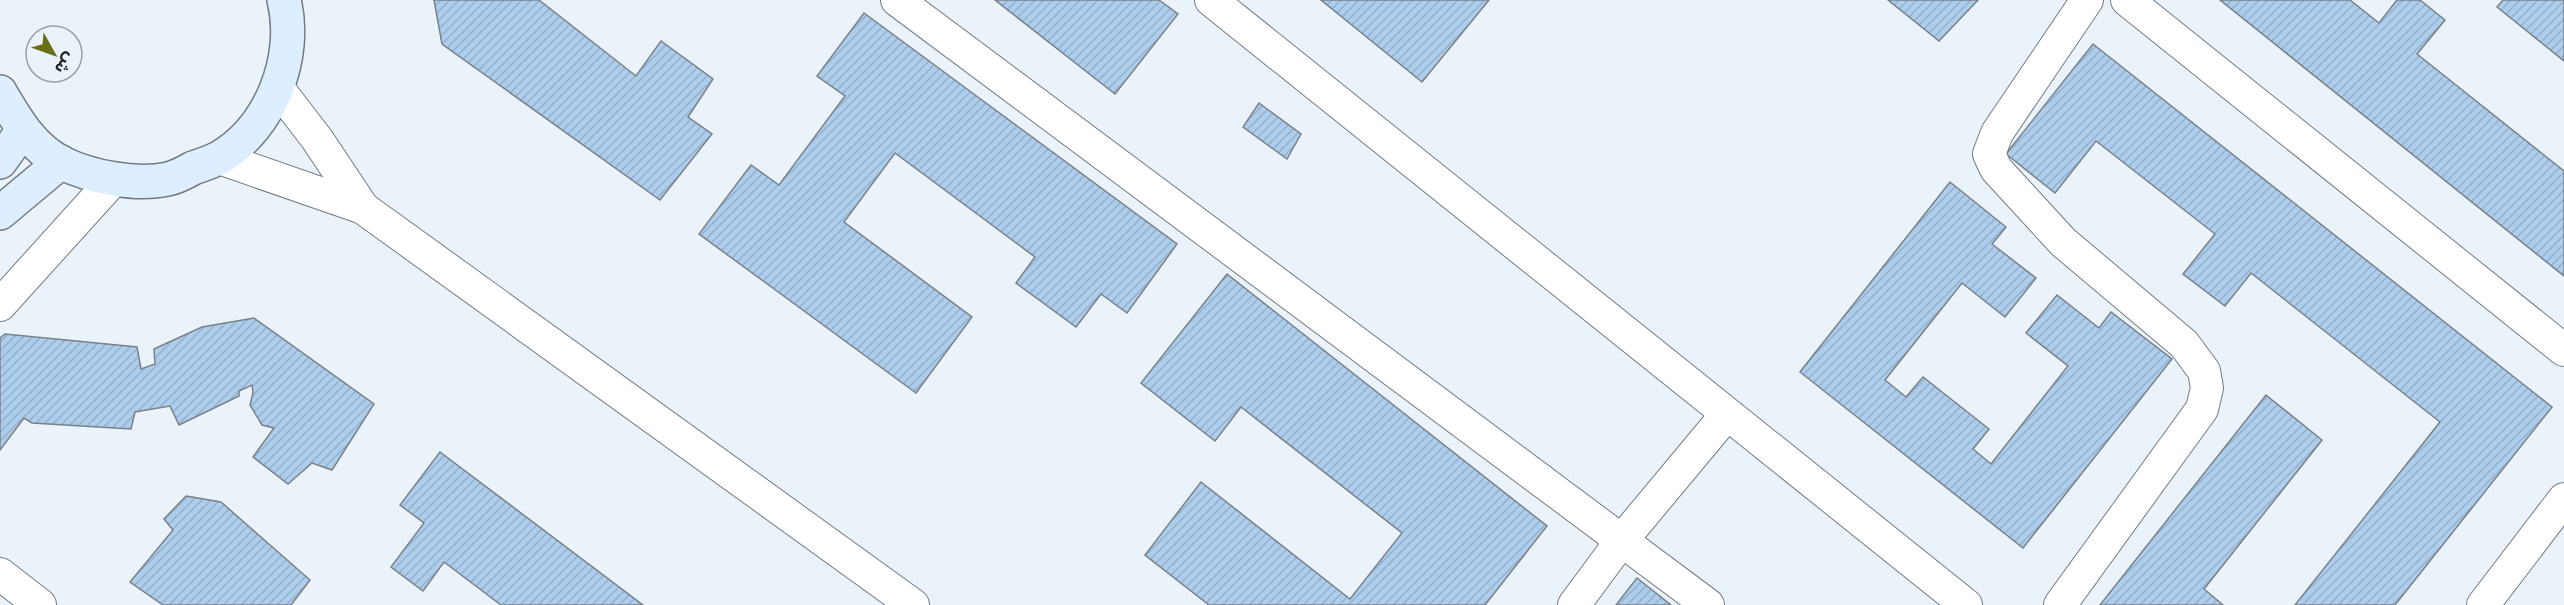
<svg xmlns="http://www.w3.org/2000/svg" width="2564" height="605" font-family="Commissioner,'Noto Sans Arabic',sans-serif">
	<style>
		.building { fill: url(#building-hatch); stroke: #7a8188; stroke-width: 1.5 }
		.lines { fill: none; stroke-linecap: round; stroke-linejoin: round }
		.street-casing { stroke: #747c83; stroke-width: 34 }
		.secondary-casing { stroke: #747c83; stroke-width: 36 }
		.street { stroke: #fff; stroke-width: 32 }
		.secondary { stroke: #def; stroke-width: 33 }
	</style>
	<defs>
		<pattern id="building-hatch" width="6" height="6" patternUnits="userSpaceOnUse" patternTransform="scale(1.5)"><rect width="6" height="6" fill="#adcded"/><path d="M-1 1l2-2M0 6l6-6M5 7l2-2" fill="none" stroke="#95b0cb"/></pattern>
	</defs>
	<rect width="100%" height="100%" fill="#eaf2fa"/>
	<g class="building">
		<polygon points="434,0 539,0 636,76 661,41 713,79 688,117 712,134 660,200 442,44"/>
		<polygon points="995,0 1159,0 1178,14 1115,94"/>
		<polygon points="1321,0 1489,0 1422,82"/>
		<polygon points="1888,0 1978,0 1939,41"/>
		<polygon points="2220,0 2350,0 2379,23 2397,0 2420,0 2445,20 2417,54 2564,171 2564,276"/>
		<polygon points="2503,0 2564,0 2564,61 2497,7"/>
		<polygon points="864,13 1177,244 1127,313 1101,294 1076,327 1016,283 1035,257 895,153 844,222 972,317 916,393 699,234 751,165 779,185 845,96 817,76"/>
		<polygon points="2093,44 2552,407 2395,605 2295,605 2440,422 2251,273 2225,306 2183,274 2215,234 2096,141 2055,193 2006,154"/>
		<polygon points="1259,103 1301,134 1287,159 1243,127"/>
		<polygon points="1950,182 2006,227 1992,244 2036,278 2005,317 1962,283 1885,380 1906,397 1923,377 1989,429 1973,449 1991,464 2068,366 2026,333 2057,295 2099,328 2111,312 2172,359 2023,548 1800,372"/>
		<polygon points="1227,274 1547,526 1485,605 1209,605 1145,555 1201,482 1350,599 1402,533 1241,407 1215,441 1141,383"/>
		<polygon points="254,318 374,404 332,470 312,463 288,484 253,457 274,428 262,425 250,405 253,393 252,385 239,391 239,396 179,425 170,406 135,412 131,429 32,423 24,418 0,450 0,338 5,334 137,347 141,369 155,364 154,349 202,327"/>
		<polygon points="2266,395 2322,440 2204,589 2223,605 2100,605"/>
		<polygon points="440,452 643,605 501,605 444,562 423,591 391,567 424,523 400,505"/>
		<polygon points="186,496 221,502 310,580 291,605 163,605 130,582 173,530 164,519"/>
		<polygon points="1637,578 1671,605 1616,605"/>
	</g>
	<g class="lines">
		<defs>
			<g id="street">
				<polyline points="897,0 1708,605"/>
				<polyline points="1211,0 1966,605"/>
				<polyline points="2127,0 2564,350"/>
				<polyline points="277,87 317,139 363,208"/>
				<polyline points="219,158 363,208 913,605"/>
				<polyline points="0,305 113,180"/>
				<polyline points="0,574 40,605"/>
				<polyline points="1574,605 1622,540 1727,414"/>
				<polyline points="2060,605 2202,409 2207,388 2204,371 2184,344 2063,242 1996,169 1989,154 1997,133 2087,0"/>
				<polyline points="2483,605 2564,499"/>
			</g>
			<g id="secondary">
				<path d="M0,92C16,119 32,148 62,163C91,177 136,186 168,179C177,177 186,172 193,168C202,165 211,162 219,158C271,128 298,57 284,0"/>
				<polyline points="0,162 23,130"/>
				<polyline points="0,213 61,162"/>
			</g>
		</defs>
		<use href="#street" class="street-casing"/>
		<use href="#secondary" class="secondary-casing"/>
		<use href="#street" class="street"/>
		<use href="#secondary" class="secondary"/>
	</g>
	<g transform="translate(54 54) rotate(130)"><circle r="28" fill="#eaf2fa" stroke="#9aa0a6" stroke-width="1.5"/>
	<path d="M0-4.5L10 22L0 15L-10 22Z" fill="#697017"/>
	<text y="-9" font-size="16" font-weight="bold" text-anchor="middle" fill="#222528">ش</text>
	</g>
</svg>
